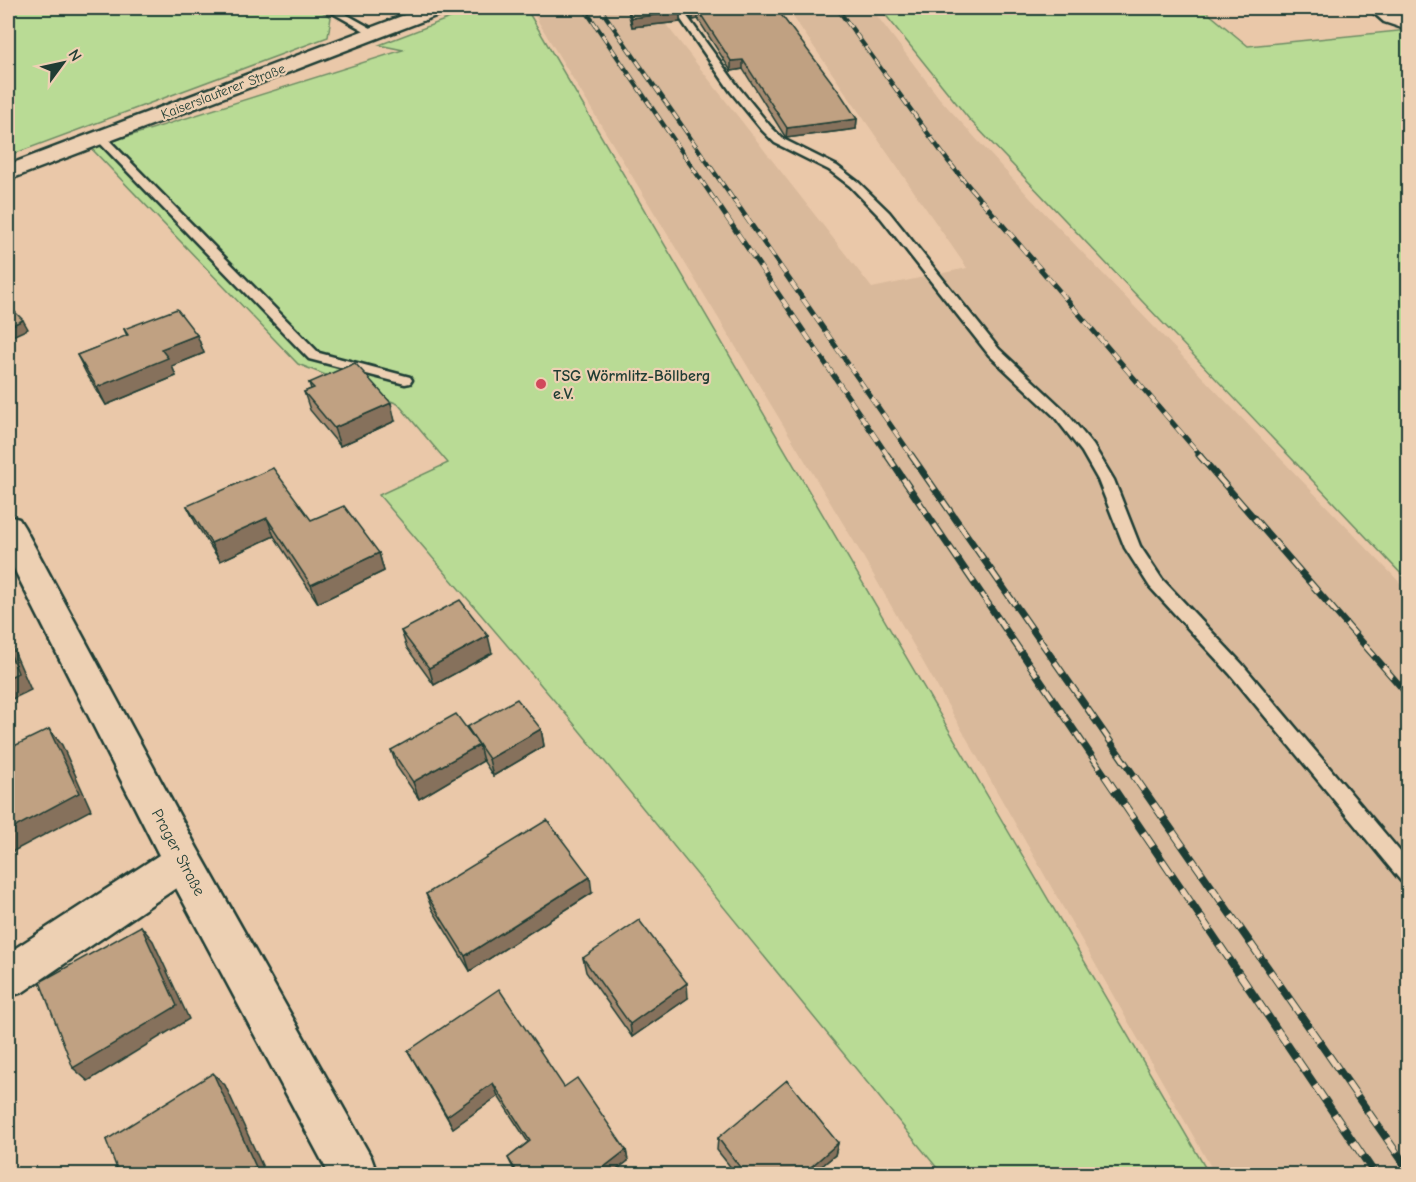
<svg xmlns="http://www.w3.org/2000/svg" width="1416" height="1182" font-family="'Comic Neue',sans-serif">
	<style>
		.built { fill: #d9b99b }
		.green { fill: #b9db95; stroke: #6c8c64; stroke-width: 1.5 }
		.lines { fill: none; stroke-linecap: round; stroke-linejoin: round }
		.lane-casing { stroke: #1f3d34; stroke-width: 5 }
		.street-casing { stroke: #1f3d34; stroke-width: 5 }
		.secondary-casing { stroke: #1f3d34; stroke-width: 5 }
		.lane { fill: #edd0b3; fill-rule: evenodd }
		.street { fill: #edd0b3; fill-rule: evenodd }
		.secondary { fill: #edd0b3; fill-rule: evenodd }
		.rail-far3-casing { stroke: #1f3d34; stroke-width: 4.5 }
		.rail-far2-casing { stroke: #1f3d34; stroke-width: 5 }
		.rail-far1-casing { stroke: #1f3d34; stroke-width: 7 }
		.rail-casing { stroke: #1f3d34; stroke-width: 8 }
		.rail-far3 { stroke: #edd0b3; stroke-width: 3; stroke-dasharray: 8; stroke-linecap: butt }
		.rail-far2 { stroke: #edd0b3; stroke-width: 4; stroke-dasharray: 10; stroke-linecap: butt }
		.rail-far1 { stroke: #edd0b3; stroke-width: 4.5; stroke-dasharray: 14; stroke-linecap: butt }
		.rail { stroke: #edd0b3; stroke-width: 6; stroke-dasharray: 17; stroke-linecap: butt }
		.wall { fill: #a58a70; stroke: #1f3d34; stroke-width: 1.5 }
		.shaded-wall { fill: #86715b; stroke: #1f3d34; stroke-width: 1.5 }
		.building { fill: #c0a182; stroke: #1f3d34; stroke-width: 1.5 }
		.poi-dot { fill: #d1495b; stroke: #edd0b3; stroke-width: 2 }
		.labels { text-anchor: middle; stroke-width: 4.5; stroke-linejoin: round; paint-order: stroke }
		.far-street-label { font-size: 14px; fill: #1f3d34; stroke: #edd0b3 }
		.poi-label { font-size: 16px; font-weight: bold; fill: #1f3d34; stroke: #edd0b3; text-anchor: start }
		.street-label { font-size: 16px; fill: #1f3d34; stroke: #edd0b3 }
	</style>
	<rect width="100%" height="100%" fill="#eac8a9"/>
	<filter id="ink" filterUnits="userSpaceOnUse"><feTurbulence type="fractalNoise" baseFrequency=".0167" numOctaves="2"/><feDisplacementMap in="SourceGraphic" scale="12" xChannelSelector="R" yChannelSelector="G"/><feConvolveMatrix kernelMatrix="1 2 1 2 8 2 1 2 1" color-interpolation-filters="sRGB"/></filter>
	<g filter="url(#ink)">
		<polygon class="built" points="530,8 653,8 872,288 967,268 787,8 871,8 940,99 1031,199 1408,591 1408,1174 1215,1174 861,553"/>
		<g class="green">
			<polygon points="8,8 315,8 331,17 328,37 8,156"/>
			<polygon points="476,8 526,8 1209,1174 942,1174 570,719 379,495 448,463 398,404 298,364 91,148 403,50 379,45"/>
			<polygon points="880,8 1202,8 1248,46 1408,30 1408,581 969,119"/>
		</g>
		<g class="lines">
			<defs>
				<g id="lane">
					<polygon points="324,8 335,8 378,32 370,34"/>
					<polygon points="673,8 681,8 739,88 770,126 783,139 837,166 858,182 889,212 999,349 1064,410 1093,445 1114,480 1140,546 1162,579 1242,664 1408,861 1408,884 1401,881 1230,674 1150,587 1125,548 1098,480 1082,452 1054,416 989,355 881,218 850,186 829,170 775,143 762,130 731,92"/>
					<polygon points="101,135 105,136 319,353 410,377 412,380 410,383 405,384 309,359 97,140 96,138"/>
				</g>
				<g id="street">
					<polygon points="1368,8 1389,8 1408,18 1408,30 1384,22"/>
					<polygon points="8,516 19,519 24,527 197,848 371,1157 377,1174 329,1174 176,888 23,992 8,997 8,953 159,855 8,557"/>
				</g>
				<polygon id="secondary" points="423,8 448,8 446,12 8,180 8,165"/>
			</defs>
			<use href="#lane" class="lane-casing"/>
			<use href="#street" class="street-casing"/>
			<use href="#secondary" class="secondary-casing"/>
			<use href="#lane" class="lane"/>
			<use href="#street" class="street"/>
			<use href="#secondary" class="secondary"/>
			<defs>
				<g id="rail-far3">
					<polyline points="584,8 716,202"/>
					<polyline points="600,8 735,202"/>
					<polyline points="837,8 948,161 982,202"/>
				</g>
				<g id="rail-far2">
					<polyline points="715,200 888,456"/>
					<polyline points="734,200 912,456"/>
					<polyline points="981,200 1201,456"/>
				</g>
				<g id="rail-far1">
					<polyline points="887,455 1106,777"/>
					<polyline points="911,455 1135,777"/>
					<polyline points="1199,455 1408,695"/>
				</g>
				<g id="rail">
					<polyline points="1105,776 1375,1174"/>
					<polyline points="1134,776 1408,1169"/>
				</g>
			</defs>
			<use href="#rail-far3" class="rail-far3-casing"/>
			<use href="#rail-far2" class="rail-far2-casing"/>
			<use href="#rail-far1" class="rail-far1-casing"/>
			<use href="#rail" class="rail-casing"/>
			<use href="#rail-far3" class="rail-far3"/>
			<use href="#rail-far2" class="rail-far2"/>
			<use href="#rail-far1" class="rail-far1"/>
			<use href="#rail" class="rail"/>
		</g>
		<g class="wall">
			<polygon points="628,8 680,12 680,22 632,27 629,16"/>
			<polygon points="683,8 776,8 857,119 856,129 786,138 743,69 731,71 698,19 693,20"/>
			<polygon points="124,329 197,335 204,353 172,366 176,376 106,405 86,373 77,355 127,336"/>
			<polygon points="309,383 395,421 340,446 310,410 304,392 311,389"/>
			<polygon points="187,506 311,520 379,553 384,571 318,603 274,536 220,561 196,524"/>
			<polygon points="401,631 492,653 434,685 407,648"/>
			<polygon points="467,727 541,729 544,746 493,776 483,760 483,761 419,799 397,767 391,750 468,731"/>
			<polygon points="592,893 470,971 432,909 426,894"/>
			<polygon points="583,958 688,998 632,1037 586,972"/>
			<polygon points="408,1051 564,1087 626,1150 628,1161 611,1174 516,1174 508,1158 528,1142 498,1096 453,1128"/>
			<polygon points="718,1138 838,1143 835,1155 812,1174 736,1174 717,1150"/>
		</g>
		<g class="shaded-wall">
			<polygon points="698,10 698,19 693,20 693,11"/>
			<polygon points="680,12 680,22 632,27 631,18"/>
			<polygon points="743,60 743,69 731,71 731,61"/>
			<polygon points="857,119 856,129 786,138 787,128"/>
			<polygon points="23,320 28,329 8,338 8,327"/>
			<polygon points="197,335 204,353 172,366 176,376 106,405 97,387 161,349"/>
			<polygon points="391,403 395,421 340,446 334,428"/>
			<polygon points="267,518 274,536 220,561 211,543"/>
			<polygon points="379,553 384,571 318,603 311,585"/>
			<polygon points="488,636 492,653 434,685 429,668"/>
			<polygon points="8,637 31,690 8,701"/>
			<polygon points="49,729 62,745 91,810 8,854 8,831"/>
			<polygon points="541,729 544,746 493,776 489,759"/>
			<polygon points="479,745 483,761 419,799 413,782"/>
			<polygon points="590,877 592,893 470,971 465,956"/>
			<polygon points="141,926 153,941 189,1019 88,1081 73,1068"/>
			<polygon points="687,983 688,998 632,1037 630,1024"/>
			<polygon points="213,1073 225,1085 266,1174 245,1174"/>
			<polygon points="493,1083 498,1096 453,1128 447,1116"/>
			<polygon points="838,1143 835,1155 812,1174 803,1174"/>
			<polygon points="626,1150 628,1161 611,1174 595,1174"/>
		</g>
		<g class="building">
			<polygon points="629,8 676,8 680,12 631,18"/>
			<polygon points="690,8 776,8 840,93 857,119 787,128 743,60 731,61 698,10 693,11"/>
			<polygon points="8,305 23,320 8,327"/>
			<polygon points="177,309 197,335 161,349 168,358 97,387 77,355 128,335 124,329"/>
			<polygon points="355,363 391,403 334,428 304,392 314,388 309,383"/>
			<polygon points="273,468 311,520 344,506 379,553 311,585 267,518 211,543 187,506"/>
			<polygon points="460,600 488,636 429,668 401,631"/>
			<polygon points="8,648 18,673 8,678"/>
			<polygon points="517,699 541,729 489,759 467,727"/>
			<polygon points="456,714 479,745 413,782 391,750"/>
			<polygon points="49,729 79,793 8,831 8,749"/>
			<polygon points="547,820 590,877 465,956 426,894"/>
			<polygon points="639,920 687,983 630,1024 583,958"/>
			<polygon points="141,926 177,1006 73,1068 40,982"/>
			<polygon points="499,989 564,1087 577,1078 626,1150 595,1174 518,1174 508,1158 530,1141 493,1083 447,1116 408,1051"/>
			<polygon points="213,1073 256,1167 245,1174 119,1174 106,1140"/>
			<polygon points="787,1080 838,1143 803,1174 745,1174 718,1138"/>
		</g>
	</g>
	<circle class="poi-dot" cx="541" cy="384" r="6"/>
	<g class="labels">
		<g class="far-street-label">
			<text transform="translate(223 91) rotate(-21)" y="5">Kaiserslauterer Straße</text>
		</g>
		<g class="poi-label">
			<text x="553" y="381">TSG Wörmlitz-Böllberg<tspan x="553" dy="18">e.V.</tspan></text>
		</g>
		<g class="street-label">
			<text transform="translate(179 852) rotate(62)" y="6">Prager Straße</text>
		</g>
	</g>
	<rect width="1416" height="1182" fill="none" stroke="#edd0b3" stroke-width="30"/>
	<rect x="15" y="15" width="1386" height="1152" fill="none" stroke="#1f3d34" stroke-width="2" filter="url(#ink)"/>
	<g transform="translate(63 63) rotate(57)" stroke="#edd0b3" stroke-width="4.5" paint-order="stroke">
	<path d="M0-4.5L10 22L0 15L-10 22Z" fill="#1f3d34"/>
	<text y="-9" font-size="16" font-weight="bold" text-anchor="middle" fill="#1f3d34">N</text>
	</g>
</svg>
